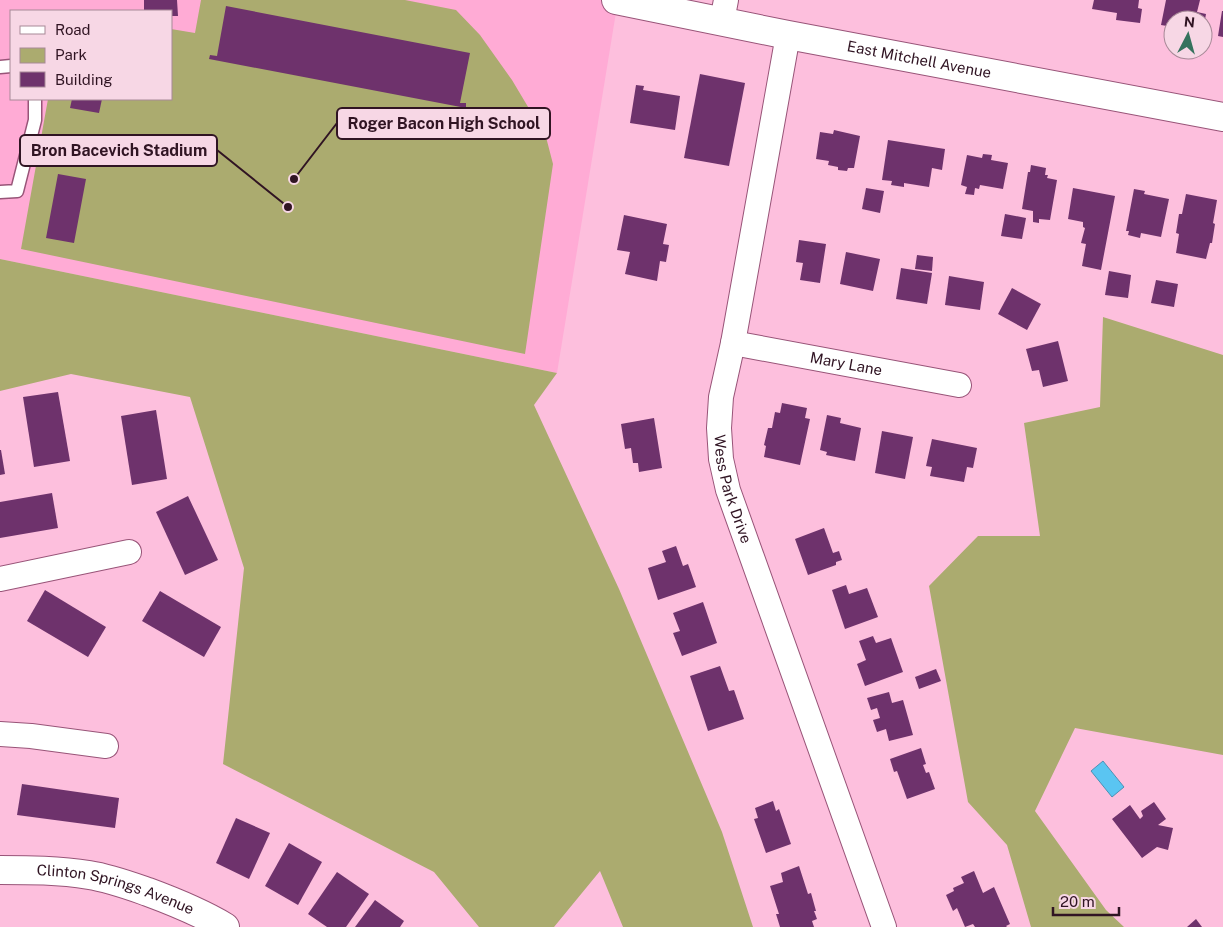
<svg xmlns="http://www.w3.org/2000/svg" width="1223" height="927" font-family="'Public Sans',sans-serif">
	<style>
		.built { fill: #ffabd5; fill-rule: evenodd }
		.green { fill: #abab6f }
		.water { fill: #5ac5f2; stroke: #4d90b4 }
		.building { fill: #6e326c }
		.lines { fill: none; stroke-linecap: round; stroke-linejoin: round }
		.service-casing { stroke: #985478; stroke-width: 15 }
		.minor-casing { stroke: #985478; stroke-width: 26 }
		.tertiary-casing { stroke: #985478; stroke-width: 30 }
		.service { stroke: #fff; stroke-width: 12 }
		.minor { stroke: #fff; stroke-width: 24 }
		.tertiary { stroke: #fff; stroke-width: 28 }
		.labels { text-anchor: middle; stroke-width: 5; stroke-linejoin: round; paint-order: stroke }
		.street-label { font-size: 15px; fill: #301423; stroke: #f7d7e5 }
		.leader { fill: none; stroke: #301423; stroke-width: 2 }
		.callout-dot { fill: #301423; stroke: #f7d7e5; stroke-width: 2 }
		.callout { fill: #f7d7e5; stroke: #301423; stroke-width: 2 }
		.callout-label { font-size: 16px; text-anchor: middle; font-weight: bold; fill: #301423 }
	</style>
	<rect width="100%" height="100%" fill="#fdbfdd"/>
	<path class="built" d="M0,0H618L557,373L0,259ZM11,11H171V99H11Z"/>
	<g class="green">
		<polygon points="201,0 405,0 456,10 480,35 512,80 546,137 553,164 525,354 21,249 48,99 171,99 171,29 195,33"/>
		<polygon points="0,259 557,373 534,405 619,589 722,832 753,927 623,927 600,871 554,927 479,927 434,872 223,764 244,568 190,397 71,374 0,391"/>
		<polygon points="1103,317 1223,355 1223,755 1075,728 1035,811 1106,910 1124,927 1031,927 1007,845 968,802 929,586 978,536 1040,536 1024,423 1100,407"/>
	</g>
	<polygon class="water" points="1103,761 1124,787 1112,797 1091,771"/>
	<g class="building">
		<polygon points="144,0 177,0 178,16 171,16 171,11 144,11"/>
		<polygon points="1094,0 1139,0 1138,8 1142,9 1140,23 1116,20 1117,13 1092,9"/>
		<polygon points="1166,0 1200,0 1197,12 1206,14 1204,25 1203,20 1173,20 1173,27 1161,25"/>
		<polygon points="226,6 470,53 460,103 466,103 466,108 209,59 210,55 217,56"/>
		<polygon points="1222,11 1223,11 1223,37 1218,36"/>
		<polygon points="700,74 745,83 729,166 684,158"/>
		<polygon points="636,85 644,86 643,90 680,96 675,130 630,123"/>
		<polygon points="72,99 102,99 99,113 70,108"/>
		<polygon points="834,130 860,136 854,168 848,168 847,171 838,170 838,167 828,165 829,161 816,159 820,132 833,134"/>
		<polygon points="888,140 945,149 942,170 932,168 929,187 904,183 904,187 891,185 892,181 882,180"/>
		<polygon points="983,154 992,155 991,160 1008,163 1003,189 980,185 979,189 975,188 974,195 965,194 967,187 961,185 967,155 982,158"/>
		<polygon points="1031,165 1046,168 1045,175 1048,175 1047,178 1057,180 1050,220 1039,219 1039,223 1033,222 1033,211 1022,209 1028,172 1030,172"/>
		<polygon points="58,174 86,179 74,243 46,238"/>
		<polygon points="866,188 884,191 880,213 862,209"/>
		<polygon points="1073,188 1115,196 1101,270 1082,266 1086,244 1081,243 1085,228 1083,227 1083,222 1068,219"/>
		<polygon points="1134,189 1145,191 1144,194 1169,199 1161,237 1141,233 1140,238 1128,235 1129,231 1126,231"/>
		<polygon points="1186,194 1217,200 1213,223 1215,224 1212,243 1210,243 1206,259 1176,253 1179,234 1176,233 1179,214 1182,214"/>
		<polygon points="1005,214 1026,218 1022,239 1001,236"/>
		<polygon points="624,215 667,224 663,244 669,245 666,262 660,261 657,281 625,274 630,252 617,250"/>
		<polygon points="799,240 826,244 820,283 800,280 803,263 796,262"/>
		<polygon points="846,252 880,259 873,291 840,284"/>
		<polygon points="917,255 933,257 932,271 915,269"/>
		<polygon points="901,268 932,273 927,304 896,299"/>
		<polygon points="1109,271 1131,275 1128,298 1105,295"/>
		<polygon points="949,276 984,282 980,310 945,305"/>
		<polygon points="1156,280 1178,284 1174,307 1151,303"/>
		<polygon points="1012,288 1041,304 1027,330 998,314"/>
		<polygon points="1058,341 1068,381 1043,387 1039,370 1032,371 1026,349"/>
		<polygon points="58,392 70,461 34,467 23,397"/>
		<polygon points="782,403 807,408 805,418 810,419 800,465 764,457 766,446 764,445 768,428 772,428 775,412 780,413"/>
		<polygon points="156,410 167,479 132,485 121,416"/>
		<polygon points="827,415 841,418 840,423 861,428 855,461 826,455 827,452 820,450"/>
		<polygon points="654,418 662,468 639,472 638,463 633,463 631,448 625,449 621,424"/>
		<polygon points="882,431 913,437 905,479 875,473"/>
		<polygon points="932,439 977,448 973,468 967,467 964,482 930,476 932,467 926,466"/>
		<polygon points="0,450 1,450 5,474 0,475"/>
		<polygon points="52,493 58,528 0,538 0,502"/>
		<polygon points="188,496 218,560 185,575 156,512"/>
		<polygon points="824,528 833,553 839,551 842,560 836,562 836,565 808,575 795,539"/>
		<polygon points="676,546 683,566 688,564 696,587 658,600 648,568 666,562 662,551"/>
		<polygon points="846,585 849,594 867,588 878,617 845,629 832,590"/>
		<polygon points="45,590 106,627 88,657 27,621"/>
		<polygon points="160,591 221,627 204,657 142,621"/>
		<polygon points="703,602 717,643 682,656 673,633 680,631 673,613"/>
		<polygon points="873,636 876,643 891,638 903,672 865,686 857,664 866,660 859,641"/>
		<polygon points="720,666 729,691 734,690 744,719 708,731 690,676"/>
		<polygon points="936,669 941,681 919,689 915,677"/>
		<polygon points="889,692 892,703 903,700 913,735 889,741 886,729 877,732 873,720 880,718 877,708 871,710 867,698"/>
		<polygon points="921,748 926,764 923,765 926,773 929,772 935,789 907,799 897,771 894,772 890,759"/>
		<polygon points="22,784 119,798 115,828 17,815"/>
		<polygon points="773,801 776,811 779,809 791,844 766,853 754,819 758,818 755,808"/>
		<polygon points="1154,802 1166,819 1158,825 1173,828 1168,850 1157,847 1142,858 1112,819 1130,805 1140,819 1143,816 1141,811"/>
		<polygon points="236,818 270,833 249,879 216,863"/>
		<polygon points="289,843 322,862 298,905 265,886"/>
		<polygon points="799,866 808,894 811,893 816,911 814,911 817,919 812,921 814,927 780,927 776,914 779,914 770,886 783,882 781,873"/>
		<polygon points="974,871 983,893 994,887 1010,924 1006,926 1007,927 975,927 973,924 965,927 957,908 953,911 946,895 954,891 953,888 964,883 961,877"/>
		<polygon points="337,872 369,894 346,927 327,927 308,914"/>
		<polygon points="375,900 404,921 400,927 355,927"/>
		<polygon points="1196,919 1202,927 1187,927"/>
	</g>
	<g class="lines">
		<defs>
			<g id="service">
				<polyline points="0,67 11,66"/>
				<polyline points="0,192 17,191 35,120 35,99"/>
			</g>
			<g id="minor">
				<polyline points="722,21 726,0"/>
				<path id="s1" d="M788,35L733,343L721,397L719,428L721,459L728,490L884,927"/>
				<path id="s2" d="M733,343L959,385"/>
				<polyline points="0,579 129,552"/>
				<polyline points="0,734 31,736 106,746"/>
			</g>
			<g id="tertiary">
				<path id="s3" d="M616,0L788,35L1223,117"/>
				<path id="s4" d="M0,870C29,870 59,870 89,875C109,878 128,885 148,892C175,902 200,912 225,927"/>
			</g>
		</defs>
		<use href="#service" class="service-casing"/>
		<use href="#minor" class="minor-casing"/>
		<use href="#tertiary" class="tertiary-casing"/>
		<use href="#service" class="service"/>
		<use href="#minor" class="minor"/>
		<use href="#tertiary" class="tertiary"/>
	</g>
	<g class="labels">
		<g class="street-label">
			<text dy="5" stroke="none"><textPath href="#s3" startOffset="309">East Mitchell Avenue</textPath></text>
			<text dy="5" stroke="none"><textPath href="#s2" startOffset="115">Mary Lane</textPath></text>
			<text dy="5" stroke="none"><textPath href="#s1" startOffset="462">Wess Park Drive</textPath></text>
			<text dy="5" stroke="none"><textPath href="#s4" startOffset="118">Clinton Springs Avenue</textPath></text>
		</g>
	</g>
	<path class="leader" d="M294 179L337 123M288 207L217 150"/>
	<g class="callout-dot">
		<circle cx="294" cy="179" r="5"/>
		<circle cx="288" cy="207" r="5"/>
	</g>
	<g class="callout">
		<rect x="337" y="108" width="213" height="31" rx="5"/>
		<rect x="20" y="135" width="197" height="31" rx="5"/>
	</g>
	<g class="callout-label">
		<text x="444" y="129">Roger Bacon High School</text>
		<text x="119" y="156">Bron Bacevich Stadium</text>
	</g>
	<rect x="10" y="10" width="162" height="90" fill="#f7d7e5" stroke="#a78997"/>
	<rect x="20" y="26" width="25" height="8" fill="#ffffff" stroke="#a78997"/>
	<text x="55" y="35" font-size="15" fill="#301423">Road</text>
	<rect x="20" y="48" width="25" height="15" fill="#abab6f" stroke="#a78997"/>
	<text x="55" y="60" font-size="15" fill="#301423">Park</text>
	<rect x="20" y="72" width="25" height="15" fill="#6e326c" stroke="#a78997"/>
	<text x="55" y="85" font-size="15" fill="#301423">Building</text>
	<g transform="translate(1188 35) rotate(6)"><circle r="24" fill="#f7d7e5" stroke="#a78997"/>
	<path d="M0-4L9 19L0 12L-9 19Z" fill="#35725d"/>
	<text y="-8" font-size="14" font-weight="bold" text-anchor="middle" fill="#301423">N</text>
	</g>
	<path d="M1053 907v8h66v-8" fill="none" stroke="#301423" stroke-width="2.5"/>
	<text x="1060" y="907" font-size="15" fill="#301423" stroke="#f7d7e5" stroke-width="4" paint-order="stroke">20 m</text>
</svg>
